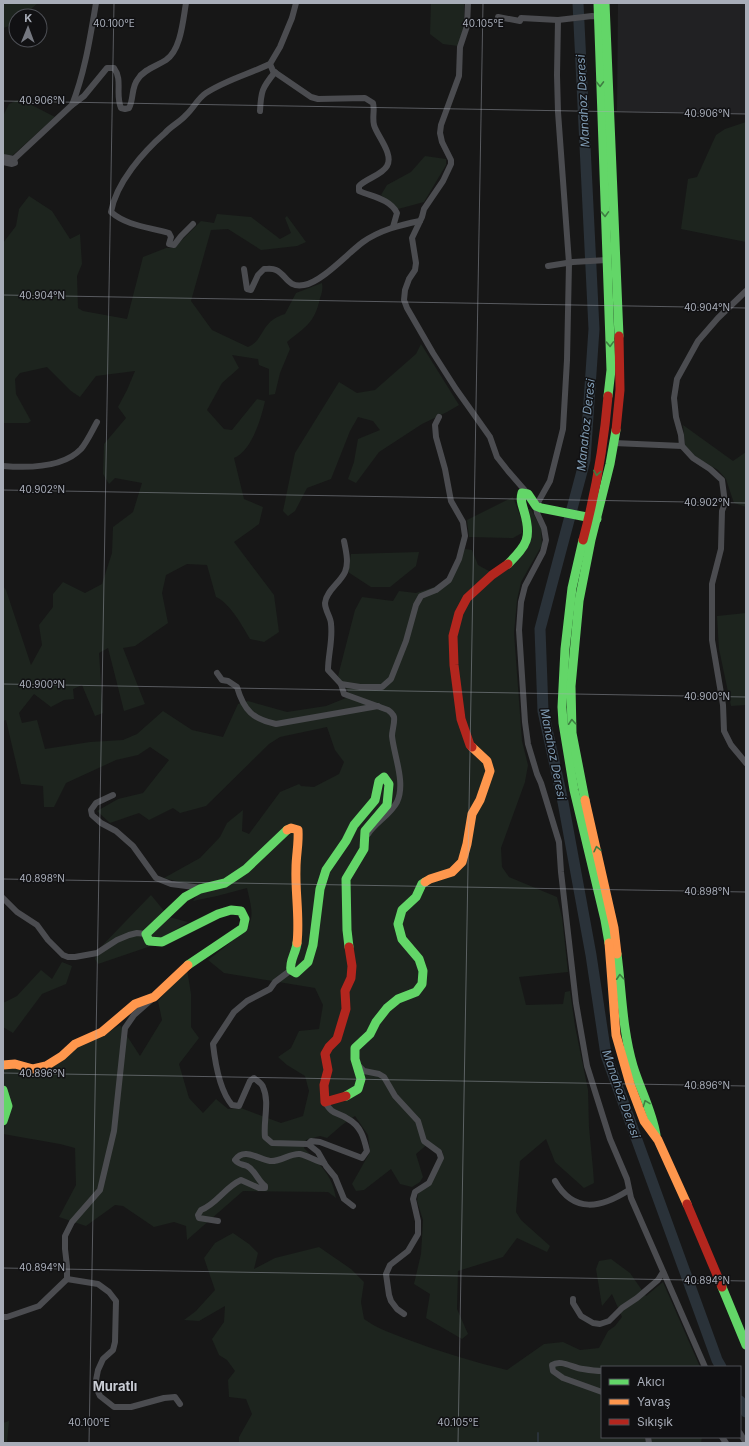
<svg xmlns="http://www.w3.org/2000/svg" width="749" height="1446" font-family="Inter,sans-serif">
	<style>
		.built { fill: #212123 }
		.green { fill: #1d241e }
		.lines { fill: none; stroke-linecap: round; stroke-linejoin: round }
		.stream { stroke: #2a3239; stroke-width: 2 }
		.river { stroke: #2a3239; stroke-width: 11 }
		.street { stroke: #4b4c50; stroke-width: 6 }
		.fast { stroke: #63d668; stroke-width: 9 }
		.slow { stroke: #ff974d; stroke-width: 9 }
		.jam { stroke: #b3261e; stroke-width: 9 }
		.oneway { stroke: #3e7d42 }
		.ticks { fill: none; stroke: #a8adb8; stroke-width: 1; stroke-opacity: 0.45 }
		.labels { text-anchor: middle; stroke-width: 3; stroke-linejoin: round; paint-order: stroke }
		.water-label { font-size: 12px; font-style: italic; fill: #7f9bb3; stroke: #111113 }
		.quarter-label { font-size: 13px; font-weight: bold; fill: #c9ccd4; stroke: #111113 }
		.ticks-label { font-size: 10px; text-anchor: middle; fill: #a8adb8; stroke: #111113; stroke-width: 3; stroke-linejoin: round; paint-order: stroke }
	</style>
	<rect width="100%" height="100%" fill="#171717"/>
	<polygon class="built" points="618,3 746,3 746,114 617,111"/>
	<g class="green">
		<polygon points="7,3 38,3 32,8 28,16 16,16 16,24 3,28 3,5"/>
		<polygon points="431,3 464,3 464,26 458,46 443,44 430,34"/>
		<polygon points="20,99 55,117 13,155 8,156 3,154 3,116 9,104"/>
		<polygon points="746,122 746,242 681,229 688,179 697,177 716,135 725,129"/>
		<polygon points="425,156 446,159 446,165 424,202 398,209 381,195 387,185 411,172"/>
		<path d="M29,196L52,211L70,239L80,234L82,264L77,276L78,308L83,311L127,319L143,257L166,248H174L201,221L214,223L217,214L251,217L280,239L291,233L285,218L287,216L306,242L297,246L261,250L228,229L211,230L191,301L212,330L248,347C265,340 260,321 285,314L296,293L322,283C323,289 322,293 320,298C315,323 305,327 287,342L290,349L280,373L275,394L269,395V369L259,365L258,359L232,355L239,368L222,383L207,410L224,429L232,430L257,399L265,401C261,419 252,450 234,458L244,499L263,507L259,524L234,542L274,595L279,632L264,642L250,639C243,627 230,603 216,597L207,565L187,564L166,575L162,593L168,623L135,646L123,648L145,704L124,711L108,648L99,653L103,713L95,716L82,685L73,689L74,699L64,700L51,707L34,694L19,713L22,723L37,720L45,749L90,742L123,740L137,734L163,711L192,730L223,737L238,704L248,701L287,712L326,706L346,698L348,691L338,676L355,610L362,597L393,601L399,591L416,593L450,582L465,549L472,550L478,565L498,576L524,551L529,514L528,509H531L541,528L542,545L521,582L517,600L514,633L522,741L528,765L525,782L501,848L502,867L509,877L557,897L562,917L568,972L519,977L526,1005L563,1004L565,992L570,991L575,1026L588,1090L589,1127L593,1169L594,1183L584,1188L555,1162L546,1139L520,1161L516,1212L521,1220L550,1246L547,1252L517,1238L503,1257L458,1271L457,1309L468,1334L462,1339L426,1318L430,1294L414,1284L421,1254L422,1238L423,1220L417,1201L418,1194L443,1159V1152L430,1142L416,1154L423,1177L420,1182L412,1187L400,1184L391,1169L364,1190L356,1191L352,1184L370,1152L368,1135L355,1116L342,1125L327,1138L320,1136L306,1140L304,1148C320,1165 332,1174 336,1198L328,1192L243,1191L187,1240L186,1226L174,1222L154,1227L123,1206L115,1205L86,1226L59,1217L76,1185L75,1148L60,1144L3,1134L11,1103L3,1085V1070L12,1067L40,1071L75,1047L99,1038L120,1025L140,1056L162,1020L158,1001L187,969L191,994V1027L199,1038L179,1064L189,1098L203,1113L216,1099L228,1109L241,1108L281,1123L303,1116L309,1091L305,1076L287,1065L278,1057L291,1048L299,1031L319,1029L323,1005L315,988L224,973L208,960C216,954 247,930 250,922C254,912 249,898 247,888L217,896L193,901L204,885L179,882L164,878L200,858L220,837L227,823L243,810L242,831L249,834L280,792L299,784L301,786L314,787L339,774L344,762L335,750L327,727L280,737L269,744L206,806L180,813L173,808L149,820L139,813L110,823L97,811L118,799L143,793L169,760L150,747L138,755L116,760L66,783L54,807H44L43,786L21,784L6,720L3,721V586L6,590L31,665L42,645L39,625L53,607V594L63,582L85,593L102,584L112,553L113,527L133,512L142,483L115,478L109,484L103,474L104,444L126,418L118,407L127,390L135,371L96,376L80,397L71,391L47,367L20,373L15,379L16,394L31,421L28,423H3V243L16,226L19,209Z"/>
		<polygon points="421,344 459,405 447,412 422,424 379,452 356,483 348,479 354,462 358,439 380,430 373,421 358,417 350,431 331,479 307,488 295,511 288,516 283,511 295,453 339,382 357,393 375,390 416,354"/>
		<polygon points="683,425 733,461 746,452 746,507 734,503 726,479 718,470 697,458 685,446"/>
		<polygon points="513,497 523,523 522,533 513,538 469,537 467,520"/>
		<polygon points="419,552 416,566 390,587 371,587 348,572 351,554"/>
		<polygon points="746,613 746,705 731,706 719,649 717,616"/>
		<polygon points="151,895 169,917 188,922 148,947 98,964 95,959 98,950"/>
		<polygon points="62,962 72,966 66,984 42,994 13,1033 3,1027 3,1003 17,996 41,970 52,979"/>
		<path d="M233,1233L249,1244L258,1253L254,1269L275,1258L319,1247L351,1269L364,1282L361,1302L364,1319C378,1329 393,1334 409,1340C441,1352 474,1362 507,1370L544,1344L563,1342L580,1350L599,1348L608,1331L615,1326L622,1317L612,1294L602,1306L596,1269L599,1261L611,1259L630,1273L646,1296L663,1282L700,1367H602V1437H702L701,1443H239V1437L252,1414L246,1399L229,1397L228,1380L235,1371L227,1360L219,1355L212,1339L224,1322L225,1306L199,1321L184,1320L196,1311L215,1290L204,1258L215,1243Z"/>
		<polygon points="9,1421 7,1443 3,1443 3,1423"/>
	</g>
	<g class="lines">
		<polyline class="stream" points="538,1433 538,1443"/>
		<g class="river">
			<polyline points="578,3 594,329 585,460 540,629 543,711 563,802 591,955 606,1055 717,1360 721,1367"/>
			<polyline points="740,1401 746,1412"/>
		</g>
		<g class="street">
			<path d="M296,3L292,18L280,47L270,64L273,71L311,97L318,99L365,98L373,103C375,110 372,117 374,125C377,136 394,154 387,166C382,175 367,178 359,186V191C373,197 390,199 397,213L393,227"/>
			<polyline points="468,3 467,26 460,47 459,76 441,125 440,133 442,142 451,160 451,164 443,181 424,209 422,217 412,238 416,263 415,270 409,279 405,290 404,300 407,308 433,353 456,389 490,437 497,457 508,471 528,494"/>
			<polyline points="498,17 520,21 521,18 558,20 592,16 599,17"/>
			<polyline points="558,20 557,75 558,112 569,263 567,360 563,429 550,481 536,506 537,513 544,528 546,540 543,552 525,586 521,602 519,630 525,722 528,744 537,774 541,783 559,842 561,872 576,1003 587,1066 610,1139 627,1179 631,1198 705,1367"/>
			<path d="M72,105C85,72 90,38 96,3"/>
			<path d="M260,111C261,91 262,88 275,72"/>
			<polyline points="3,157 14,159 15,163 12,164 3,162"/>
			<path d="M14,159L72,105L84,96L107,68H114C123,80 115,94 121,108L125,109L129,108C134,99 131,87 138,79C144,69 157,66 166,60C181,50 183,20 186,3"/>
			<path d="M193,224L181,236L174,245L169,244L171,237L169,233C149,227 127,226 111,212C116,183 143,152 165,133C171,126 180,122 186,115C193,109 198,98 206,93C226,80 249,74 270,64"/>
			<polyline points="548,266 573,262 607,260"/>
			<path d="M244,269L247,289L251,290L258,275L264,269C268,269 272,268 276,270C287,275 287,288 304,285C322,282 348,253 363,242C380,230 400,225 420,221"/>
			<polyline points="614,443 682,446 681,435 676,417 674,398 677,379 698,341 718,318 746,291"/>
			<polyline points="682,446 693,458 710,469 722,480 725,503 722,511 721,549 712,584 712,640 723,705 724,731 731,745 746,763"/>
			<path d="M3,466C27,468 63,468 81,449C87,442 92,431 97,422"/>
			<path d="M344,541C346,551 349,563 345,572C340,583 326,591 325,603C325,611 331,617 331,624C333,640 328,655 328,670L341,684L344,694L388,710C391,712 393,714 394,717C395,723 392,730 392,736C394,756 406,783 397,802C390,815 376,822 368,834"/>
			<path d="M217,673L222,680L228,681L237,687C244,711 253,719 276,724L378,706"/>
			<polyline points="341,684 360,687 382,687 391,679 406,641 416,605 421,596 436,590 449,580 459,559 465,536 463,522 451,501 445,469 436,437 435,425 439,417"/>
			<polyline points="113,795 96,803 91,810 92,815 101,823 116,831 133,846 156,878 171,884 202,888"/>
			<polyline points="3,898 17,912 37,925 48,940 63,955 68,957 75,957 97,953 117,940 129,935 137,933 146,934"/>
			<path d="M291,970L275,982L270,989L247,1001L234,1012L213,1044C215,1062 220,1091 232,1105L239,1106L250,1081L254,1078C257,1081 262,1083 263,1087C270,1102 263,1121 265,1137L272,1143L308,1144"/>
			<polyline points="357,1064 364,1071 379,1074 384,1077 395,1096 418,1121 424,1141 439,1152 441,1158 429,1183 415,1192 413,1199 418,1221 418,1234 408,1251 390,1265 386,1274 389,1295 391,1301 397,1309 404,1314"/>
			<path d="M325,1102C333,1116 336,1111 348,1119C361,1126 364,1138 367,1151L362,1158L320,1142L311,1141L308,1144L318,1152L326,1166L335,1177L344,1199L353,1206"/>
			<path d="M555,1181C574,1214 601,1208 629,1190"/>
			<path d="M218,1221L199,1218L198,1215L201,1210C217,1204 225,1187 241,1180L259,1188H265V1186C258,1181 255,1170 247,1166C242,1164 239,1165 235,1160C244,1147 258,1159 270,1161C281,1162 290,1153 300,1154C308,1156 316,1161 324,1163"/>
			<polyline points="67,1279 98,1284 109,1292 116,1301 115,1342 113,1350 103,1359 98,1370 95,1385 100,1396 114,1407 131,1407 164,1398 175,1397 180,1404"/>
			<polyline points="573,1299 573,1303 581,1316 593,1323 600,1324 609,1321 622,1308 637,1298 658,1280 663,1272"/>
			<polyline points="3,1317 7,1317 39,1306 67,1279 67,1266 65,1249 65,1236 72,1222 100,1190 114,1131 125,1028 134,1015 151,1000"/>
			<path d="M602,1371C596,1371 589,1370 583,1369C573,1368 561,1359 552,1365L553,1371L563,1378L602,1392"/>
			<polyline points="740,1433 746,1443"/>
			<polyline points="648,1437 649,1443"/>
			<polyline points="722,1437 726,1443"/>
		</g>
		<g class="fast">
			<polyline points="598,3 611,370 608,396"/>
			<polyline points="605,3 619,336"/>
			<polyline points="583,540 572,588 565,649 562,707 563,723 574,790 605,920 609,943"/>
			<path d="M508,564C527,545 532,538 524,511C522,504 520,500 522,493L528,494L536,506L541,508L597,519"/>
			<polyline points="585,800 572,733 571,686 579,601 591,540 610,464 616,430"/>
			<path d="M297,943C296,953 289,961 291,970L296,973L308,962L313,945L320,889L326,870L346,841L354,825L375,800L379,781L384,777L389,784L387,805L365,831L364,849L346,879L347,930L349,947"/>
			<path d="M617,954C622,992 622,1028 633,1066C640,1089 652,1111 656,1135"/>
			<polyline points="188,965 243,928 245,919 241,911 231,910 218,914 162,942 149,941 146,934 185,897 200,889 225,883 246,869 287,830"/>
			<polyline points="3,1090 8,1106 3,1121"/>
			<polyline points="346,1096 358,1089 361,1079 355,1059 355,1048 370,1034 376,1022 387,1008 398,999 416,992 422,984 423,971 419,959 402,939 398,924 402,910 416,897 422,884 425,882"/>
			<polyline points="722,1287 746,1345"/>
		</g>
		<g class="slow">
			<polyline points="585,800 614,928 617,954"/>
			<path d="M287,830L291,828L298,830C299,843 296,855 296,868C295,893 300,918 297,943"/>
			<polyline points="425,882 430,879 452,872 462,862 467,844 472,814 480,800 490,771 487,761 472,747"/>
			<polyline points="609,943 616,1035 630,1084 644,1121 658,1140 687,1204"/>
			<polyline points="3,1065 15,1064 33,1069 46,1066 62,1056 75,1044 102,1032 135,1004 154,997 188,965"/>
		</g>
		<g class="jam">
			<polyline points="616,430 620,390 619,336"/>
			<path d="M583,540C595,495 604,443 608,396"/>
			<polyline points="472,747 470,745 461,719 454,665 453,636 459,613 467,598 492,575 508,564"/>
			<polyline points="346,1096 325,1102 324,1085 328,1070 325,1054 329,1047 337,1039 346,1009 345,991 351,978 352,966 349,947"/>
			<polyline points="687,1204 722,1287"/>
		</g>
	</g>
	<defs><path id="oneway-chevron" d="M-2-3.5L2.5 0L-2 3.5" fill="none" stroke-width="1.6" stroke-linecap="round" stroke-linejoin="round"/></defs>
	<g class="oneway">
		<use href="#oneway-chevron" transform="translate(600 84) rotate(89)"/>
		<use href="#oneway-chevron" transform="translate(605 214) rotate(88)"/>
		<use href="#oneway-chevron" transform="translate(610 344) rotate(88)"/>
		<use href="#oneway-chevron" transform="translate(597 473) rotate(100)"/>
		<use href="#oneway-chevron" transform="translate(572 722) rotate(-94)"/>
		<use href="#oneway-chevron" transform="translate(597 849) rotate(-103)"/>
		<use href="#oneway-chevron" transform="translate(620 977) rotate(-94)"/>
		<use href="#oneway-chevron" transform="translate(646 1103) rotate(-111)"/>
	</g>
	<path class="ticks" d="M3,101L746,114M3,295L746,308M3,490L746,503M3,684L746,697M3,879L746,892M3,1073L746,1086M3,1268L746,1281M89,1443L114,3M458,1443L483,3"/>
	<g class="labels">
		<g class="water-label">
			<text transform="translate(583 101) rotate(-93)" y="4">Manahoz Deresi</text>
			<text transform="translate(586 425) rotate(-84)" y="4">Manahoz Deresi</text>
			<text transform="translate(553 754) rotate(79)" y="4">Manahoz Deresi</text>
			<text transform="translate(621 1094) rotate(71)" y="4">Manahoz Deresi</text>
		</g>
		<g class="quarter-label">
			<text x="115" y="1391">Muratlı</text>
		</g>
	</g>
	<g class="ticks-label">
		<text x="114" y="27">40.100°E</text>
		<text x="483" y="27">40.105°E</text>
		<text x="42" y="104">40.906°N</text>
		<text x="707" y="117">40.906°N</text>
		<text x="42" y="299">40.904°N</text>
		<text x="707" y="311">40.904°N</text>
		<text x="42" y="493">40.902°N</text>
		<text x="707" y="506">40.902°N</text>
		<text x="42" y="688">40.900°N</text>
		<text x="707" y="700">40.900°N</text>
		<text x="42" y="882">40.898°N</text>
		<text x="707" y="895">40.898°N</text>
		<text x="42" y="1077">40.896°N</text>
		<text x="707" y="1089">40.896°N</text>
		<text x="42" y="1271">40.894°N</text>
		<text x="707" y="1284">40.894°N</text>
		<text x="89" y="1426">40.100°E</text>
		<text x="458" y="1426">40.105°E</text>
	</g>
	<rect width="749" height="1446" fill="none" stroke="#a8adb8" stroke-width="8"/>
	<rect x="601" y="1366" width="140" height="72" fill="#111113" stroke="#4d4f55"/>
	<rect x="609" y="1379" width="20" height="6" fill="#63d668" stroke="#4d4f55"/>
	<text x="637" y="1386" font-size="12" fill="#a8adb8">Akıcı</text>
	<rect x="609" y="1399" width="20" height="6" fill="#ff974d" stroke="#4d4f55"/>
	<text x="637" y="1406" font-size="12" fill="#a8adb8">Yavaş</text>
	<rect x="609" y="1419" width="20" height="6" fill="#b3261e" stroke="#4d4f55"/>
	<text x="637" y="1426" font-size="12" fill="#a8adb8">Sıkışık</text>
	<g transform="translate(28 28) rotate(1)"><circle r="19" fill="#111113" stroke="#4d4f55"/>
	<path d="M0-3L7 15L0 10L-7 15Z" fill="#757880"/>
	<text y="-6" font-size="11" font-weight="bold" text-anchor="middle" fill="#a8adb8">K</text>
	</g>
</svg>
